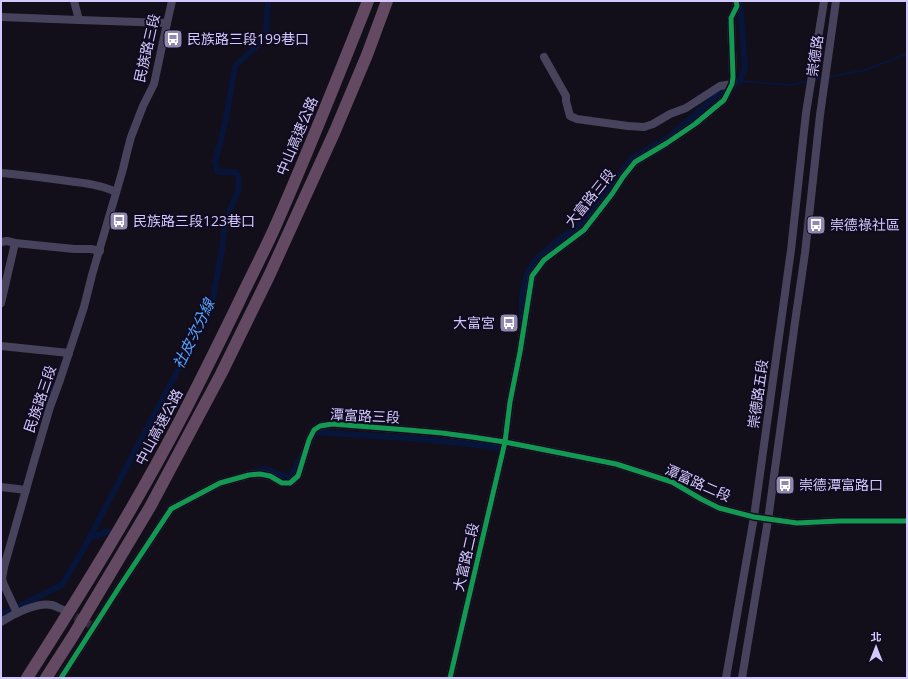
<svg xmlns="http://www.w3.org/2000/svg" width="908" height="679" font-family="'Open Sans','Noto Sans TC',sans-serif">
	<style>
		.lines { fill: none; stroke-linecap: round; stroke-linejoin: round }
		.stream { stroke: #07153a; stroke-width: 2 }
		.canal { stroke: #07153a; stroke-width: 6 }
		.minor-tunnel { stroke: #2f2b3c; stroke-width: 8; stroke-dasharray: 8 4; stroke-linecap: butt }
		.minor { stroke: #47435c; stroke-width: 8 }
		.highway { stroke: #634a62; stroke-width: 12 }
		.cycleway-casing { stroke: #100b1f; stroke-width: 8 }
		.cycleway { stroke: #139951; stroke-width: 5 }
		.labels { text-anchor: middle; stroke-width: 4; stroke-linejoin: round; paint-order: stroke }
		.poi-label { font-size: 14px; fill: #d4c9ff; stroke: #100b1f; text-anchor: start }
		.street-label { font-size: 14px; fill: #d4c9ff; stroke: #100b1f }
		.water-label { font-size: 15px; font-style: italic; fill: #57a4ff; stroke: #100b1f }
	</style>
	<rect width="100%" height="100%" fill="#120f1a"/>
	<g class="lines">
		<g class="stream">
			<polyline points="828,77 865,70 907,54"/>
			<polyline points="814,80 823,78"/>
			<polyline points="740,81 790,85 810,81"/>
		</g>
		<g class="canal">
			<polyline points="522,322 522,296 527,274 536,259 560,239 580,225 600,200 632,158 669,137 721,92 740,81 745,67 740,1"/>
			<polyline points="47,403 53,388"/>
			<polyline points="312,435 314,432 421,439 504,448 504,445"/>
			<polyline points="253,472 266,469 290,478 301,456"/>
			<polyline points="89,539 108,531"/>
			<polyline points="1,615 62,585 83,550 203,322 213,298 222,249 224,231 226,218 238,192 239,180 236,172 218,172 215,162 226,119 235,66 259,44 266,34 268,1"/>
		</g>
		<polyline class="minor-tunnel" points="65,611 94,627"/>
		<g class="minor">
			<polyline points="74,1 79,20"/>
			<polyline points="1,17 79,20 167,23"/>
			<polyline points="544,57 566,96 566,101 570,116 577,119 628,126 644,127 653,124 670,114 686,108 720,86 732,84"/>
			<path d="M1,173C24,175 46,178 68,181C85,183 101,185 116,192"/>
			<polyline points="1,242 7,241 15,243 74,249 91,249 100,251"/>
			<polyline points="1,303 15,243"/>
			<polyline points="1,346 69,353"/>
			<polyline points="1,487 26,490"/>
			<polyline points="17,613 4,585 2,579 4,567 35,458 50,407 60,380 84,307 92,275 123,169 127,152 131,137 143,106 154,84 167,23 172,1"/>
			<path d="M1,622C13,614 37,602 52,605C56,606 60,609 64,610"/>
			<polyline points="61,678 120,586 171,509 220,483 249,475 260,474 270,476 282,483 290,483 298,476 309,440 314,430 320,426 332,424 408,430 442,433 472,437 505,442 616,464 672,482 701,499 719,508 754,517 797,523 840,521 907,521"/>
			<polyline points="450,678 505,442 510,402 520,352 532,276 544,260 584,230 612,194 623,177 635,162 667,143 695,124 724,100 732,84 733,77 731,18 737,6 736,1"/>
			<polyline points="726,678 754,517 791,250 806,113 824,1"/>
			<polyline points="742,678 768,520 795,322 805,253 820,115 836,1"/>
		</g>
		<g class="highway">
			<path d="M27,678C80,595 133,510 179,422C199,384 218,345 237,306C249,280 263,254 275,227C308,152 338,77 368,1"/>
			<polyline points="46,678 73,636 150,507 221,374 269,276 335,131 367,55 387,1"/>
		</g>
		<defs>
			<g id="cycleway">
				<polyline points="61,678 120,586 171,509 220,483 249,475 260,474 270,476 282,483 290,483 298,476 309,440 314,430 320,426 332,424 408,430 442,433 472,437 505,442 616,464 672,482 701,499 719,508 754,517 797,523 840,521 907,521"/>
				<polyline points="450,678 505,442 510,402 520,352 532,276 544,260 584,230 612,194 623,177 635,162 667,143 695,124 724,100 732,84 733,77 731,18 737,6 736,1"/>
			</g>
		</defs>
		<use href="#cycleway" class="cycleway-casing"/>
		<use href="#cycleway" class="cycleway"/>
	</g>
	<defs>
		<symbol id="bus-square" viewBox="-11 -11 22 22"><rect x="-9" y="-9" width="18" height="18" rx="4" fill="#9088af" stroke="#100b1f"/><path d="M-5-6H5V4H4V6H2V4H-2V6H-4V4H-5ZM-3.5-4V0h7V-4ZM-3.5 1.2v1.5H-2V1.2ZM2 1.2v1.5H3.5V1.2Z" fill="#fff"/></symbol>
	</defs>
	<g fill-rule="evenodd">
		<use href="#bus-square" x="162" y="28" width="22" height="22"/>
		<use href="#bus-square" x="108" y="210" width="22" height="22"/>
		<use href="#bus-square" x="805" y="214" width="22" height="22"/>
		<use href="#bus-square" x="498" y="312" width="22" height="22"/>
		<use href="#bus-square" x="774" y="474" width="22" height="22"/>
	</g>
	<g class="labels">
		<g class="poi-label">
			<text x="187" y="44">民族路三段199巷口</text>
			<text x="133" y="226">民族路三段123巷口</text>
			<text x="830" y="230">崇德祿社區</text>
			<text x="495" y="328" text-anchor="end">大富宮</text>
			<text x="799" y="490">崇德潭富路口</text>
		</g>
		<g class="street-label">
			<text transform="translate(147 48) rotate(-77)" y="5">民族路三段</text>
			<text transform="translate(815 56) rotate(-82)" y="5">崇德路</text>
			<text transform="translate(297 136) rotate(-67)" y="5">中山高速公路</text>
			<text transform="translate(590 198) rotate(-51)" y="5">大富路三段</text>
			<text transform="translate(758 394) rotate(-82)" y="5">崇德路五段</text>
			<text transform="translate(40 399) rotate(-71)" y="5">民族路三段</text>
			<text transform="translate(365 416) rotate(3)" y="5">潭富路三段</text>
			<text transform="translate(159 427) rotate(-62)" y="5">中山高速公路</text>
			<text transform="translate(698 483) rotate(24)" y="5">潭富路二段</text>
			<text transform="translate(466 557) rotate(-77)" y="5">大富路二段</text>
		</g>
		<g class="water-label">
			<text transform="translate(194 334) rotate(-64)" y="5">社皮次分線</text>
		</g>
	</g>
	<rect width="908" height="679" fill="none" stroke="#d4c9ff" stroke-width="4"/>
	<g transform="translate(876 647)" stroke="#100b1f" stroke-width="3" paint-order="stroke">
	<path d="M0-3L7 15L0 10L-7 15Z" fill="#d4c9ff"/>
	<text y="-6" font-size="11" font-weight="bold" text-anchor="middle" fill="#d4c9ff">北</text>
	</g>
</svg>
